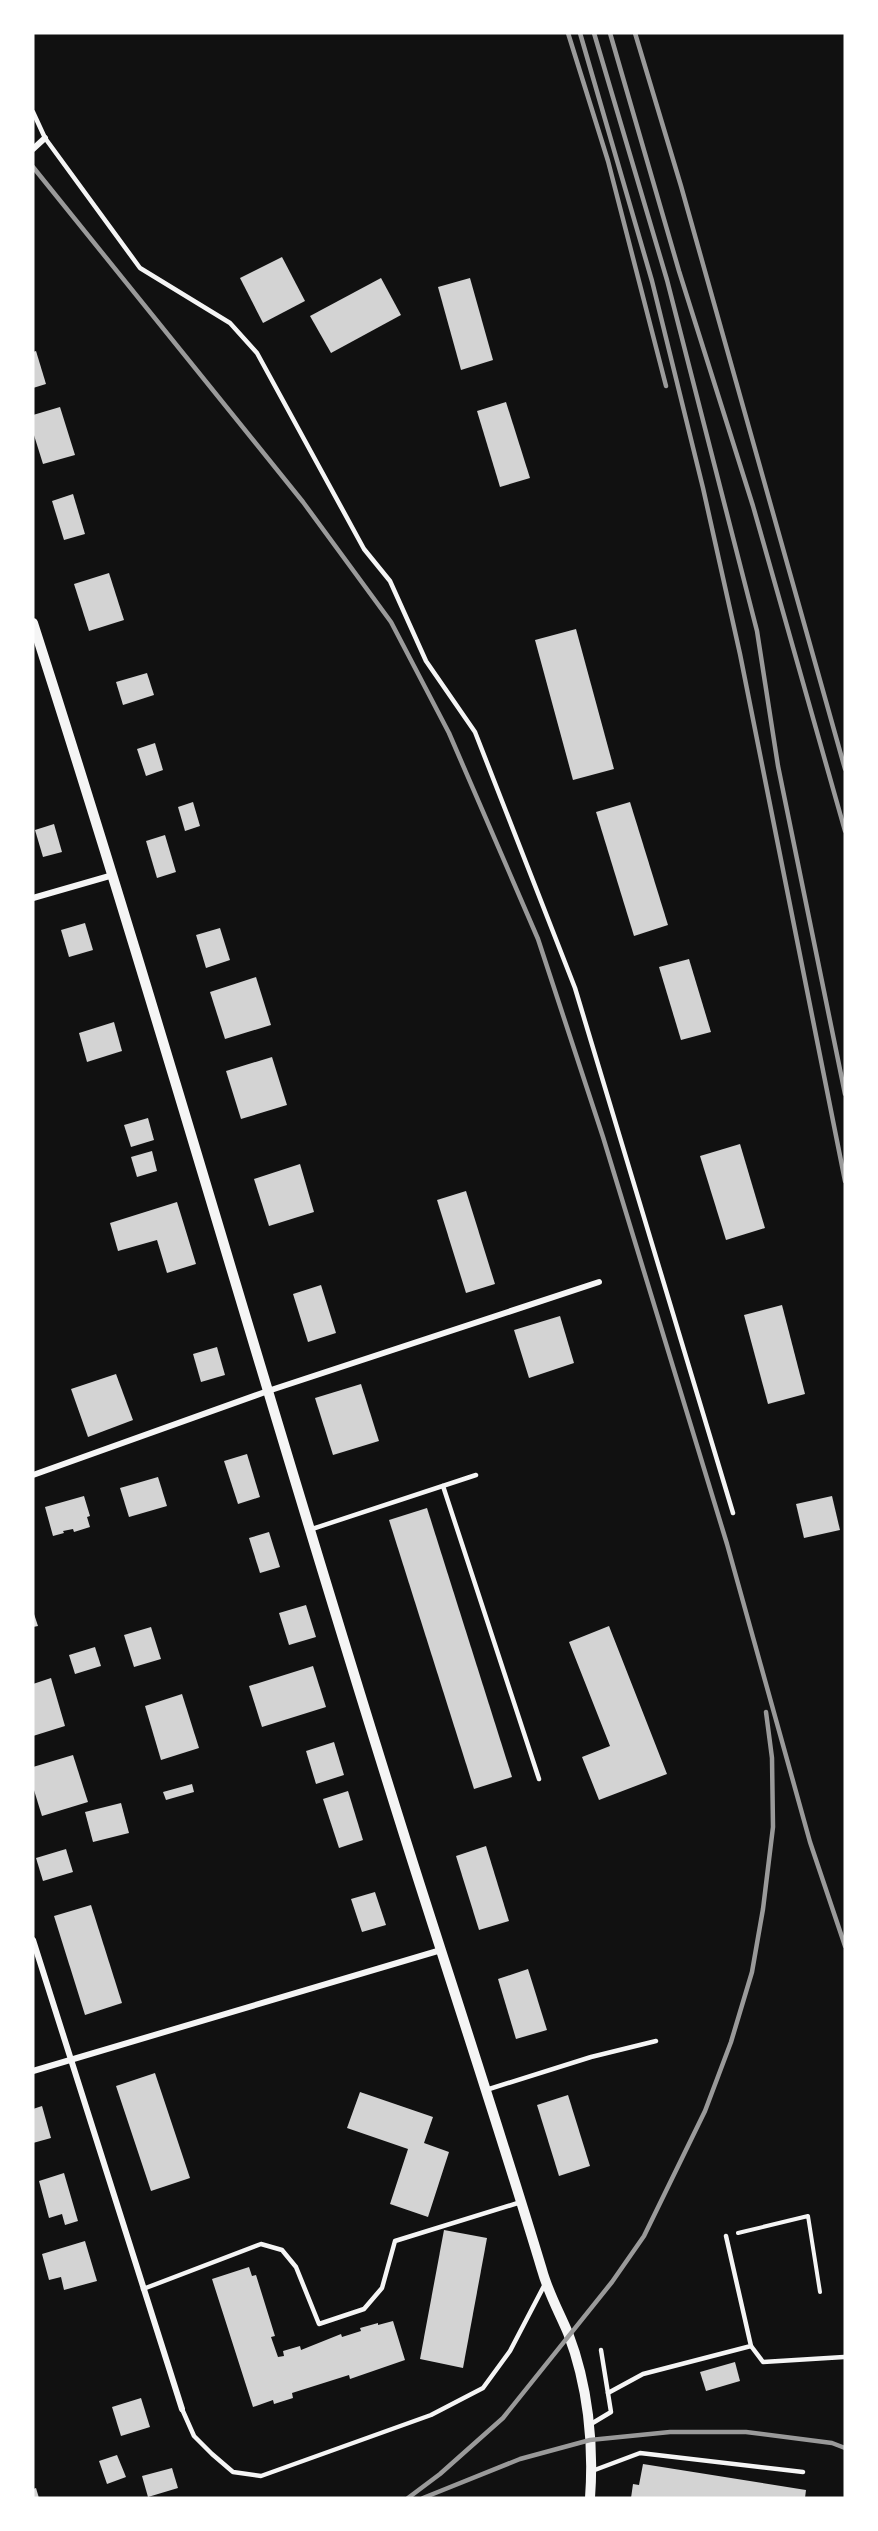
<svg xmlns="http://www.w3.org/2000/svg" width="878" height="2531" font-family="'DM Sans',sans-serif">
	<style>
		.building { fill: #d3d3d3 }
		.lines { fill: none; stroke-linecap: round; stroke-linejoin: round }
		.path { stroke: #f5f5f5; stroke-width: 4 }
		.service { stroke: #f5f5f5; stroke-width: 4.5 }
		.minor { stroke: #f5f5f5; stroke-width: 6 }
		.tertiary { stroke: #f5f5f5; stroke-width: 10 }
		.rail { stroke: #9a9a9a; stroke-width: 4.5 }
	</style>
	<rect width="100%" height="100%" fill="#111"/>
	<g class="building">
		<polygon points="282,257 305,301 263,323 240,278"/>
		<polygon points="381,278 401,315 331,353 310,316"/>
		<polygon points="470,278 493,360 461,370 438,287"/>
		<polygon points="36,351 46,384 33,388 33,352"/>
		<polygon points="506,402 530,478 500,487 477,411"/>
		<polygon points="60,407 75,455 43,464 33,432 33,415"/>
		<polygon points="73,494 85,534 64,540 52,501"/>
		<polygon points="109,573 124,620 89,631 74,584"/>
		<polygon points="576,629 614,769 573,780 535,640"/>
		<polygon points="147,673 154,695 123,705 116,682"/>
		<polygon points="155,743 163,770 146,776 137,749"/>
		<polygon points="193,802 200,826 185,831 178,807"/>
		<polygon points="630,802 668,925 634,936 596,812"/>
		<polygon points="54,824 62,852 43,857 35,830"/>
		<polygon points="165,835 176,872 157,878 146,841"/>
		<polygon points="85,923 93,950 69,957 61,930"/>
		<polygon points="220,928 230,960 206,968 196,935"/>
		<polygon points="689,959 711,1032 681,1040 659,967"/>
		<polygon points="256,977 271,1025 225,1039 210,992"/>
		<polygon points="114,1022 122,1051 87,1062 79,1033"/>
		<polygon points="272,1057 287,1105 241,1119 226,1071"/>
		<polygon points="148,1118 154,1140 131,1147 124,1125"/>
		<polygon points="740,1144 765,1228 726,1240 700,1156"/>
		<polygon points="152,1151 157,1171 137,1177 131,1157"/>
		<polygon points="300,1164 314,1212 269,1226 254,1179"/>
		<polygon points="466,1191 495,1284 466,1293 437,1200"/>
		<polygon points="177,1202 196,1264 167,1273 157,1240 118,1251 110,1223"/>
		<polygon points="321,1285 336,1333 308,1342 293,1294"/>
		<polygon points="782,1305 805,1394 768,1404 744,1315"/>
		<polygon points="560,1316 574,1363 529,1378 514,1330"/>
		<polygon points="217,1347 225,1375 201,1382 193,1354"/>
		<polygon points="116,1374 133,1420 88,1437 71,1389"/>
		<polygon points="361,1384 379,1441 333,1455 315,1398"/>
		<polygon points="247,1454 260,1497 238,1504 224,1461"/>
		<polygon points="158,1477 167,1506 129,1517 120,1488"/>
		<polygon points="84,1496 90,1516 87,1517 90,1527 74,1532 73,1529 63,1531 64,1533 53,1536 45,1507"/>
		<polygon points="832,1496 840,1530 804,1538 796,1504"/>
		<polygon points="427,1508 512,1777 474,1789 389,1520"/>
		<polygon points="269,1532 280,1567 260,1573 249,1538"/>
		<polygon points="306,1605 316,1637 289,1645 279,1613"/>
		<polygon points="33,1611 38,1626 33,1627"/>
		<polygon points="609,1626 667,1774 599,1800 582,1757 610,1746 569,1642"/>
		<polygon points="151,1627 161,1659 134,1667 124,1635"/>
		<polygon points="95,1647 101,1666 75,1674 69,1655"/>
		<polygon points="313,1666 326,1707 262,1727 249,1686"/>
		<polygon points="51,1678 65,1726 33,1736 33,1684"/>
		<polygon points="182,1694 199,1748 161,1760 145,1706"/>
		<polygon points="334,1742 344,1775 316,1784 306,1751"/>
		<polygon points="73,1755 88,1802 42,1816 33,1787 33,1767"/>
		<polygon points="192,1784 194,1792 166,1800 163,1792"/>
		<polygon points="348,1791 363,1840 339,1848 323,1799"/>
		<polygon points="121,1803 129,1833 93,1842 85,1812"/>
		<polygon points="486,1846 509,1921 479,1930 456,1856"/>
		<polygon points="66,1849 73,1872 43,1881 36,1858"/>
		<polygon points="375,1892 386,1925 362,1932 351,1899"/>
		<polygon points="91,1905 122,2003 85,2015 54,1916"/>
		<polygon points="528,1969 547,2030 516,2039 498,1979"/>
		<polygon points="155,2073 190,2178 151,2191 116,2086"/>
		<polygon points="360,2092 433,2117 424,2143 449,2152 428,2217 390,2204 408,2149 347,2128"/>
		<polygon points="568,2095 590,2166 559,2176 537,2105"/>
		<polygon points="42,2106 51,2138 33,2143 33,2109"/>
		<polygon points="64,2173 78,2221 65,2225 62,2214 49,2218 39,2181"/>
		<polygon points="444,2230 487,2238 463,2368 420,2359"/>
		<polygon points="85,2241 97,2281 64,2290 61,2277 49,2280 42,2254"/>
		<polygon points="249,2267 252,2276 256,2275 275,2336 271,2337 278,2357 284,2356 283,2351 300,2346 301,2350 341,2334 342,2337 361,2331 360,2328 378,2323 378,2325 393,2321 405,2360 350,2379 349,2375 292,2393 293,2398 274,2404 273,2400 253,2407 212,2279"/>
		<polygon points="735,2362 740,2381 706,2391 700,2372"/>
		<polygon points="141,2398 150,2427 121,2436 112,2407"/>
		<polygon points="117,2455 126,2477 107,2484 99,2461"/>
		<polygon points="643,2464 806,2490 805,2498 631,2498 633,2484 639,2485"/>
		<polygon points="172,2468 178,2488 148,2497 142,2476"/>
		<polygon points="36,2488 39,2498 33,2498 33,2489"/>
	</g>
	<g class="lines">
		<polyline class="path" points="738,2233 808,2216 820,2292"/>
		<g class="service">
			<polyline points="33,112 45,138 140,268 230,323 257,353 364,549 390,581 426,661 475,732 575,988 733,1513"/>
			<polyline points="443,1486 539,1779"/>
			<polyline points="309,1530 476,1475"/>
			<polyline points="486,2090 591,2057 656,2041"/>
			<polyline points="143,2289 261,2244 282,2250 296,2267 319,2324 364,2309 382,2288 395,2241 521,2202"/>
			<polyline points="751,2346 763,2362 844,2357"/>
			<polyline points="608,2393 643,2374 751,2346 726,2236"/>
			<polyline points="182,2409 194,2436 212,2454 233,2472 261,2476 431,2415 483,2388 510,2351 545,2284"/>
			<polyline points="591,2424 611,2412 601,2350"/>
			<polyline points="592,2471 640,2453 803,2472"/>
		</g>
		<g class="minor">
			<polyline points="33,149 45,138"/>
			<polyline points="33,898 113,875"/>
			<polyline points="33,1475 268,1391 599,1282"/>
			<polyline points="33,1940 182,2409"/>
			<polyline points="33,2071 441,1950"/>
		</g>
		<path class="tertiary" d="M33,623C168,1042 286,1466 420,1885C461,2013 503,2141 542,2270C548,2292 559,2312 568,2333C588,2385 594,2444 590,2498"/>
		<g class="rail">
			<polyline points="568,33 608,161 666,386"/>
			<polyline points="580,33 652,281 703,488 740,654 845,1181"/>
			<polyline points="594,33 667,280 757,631 778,766 845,1094"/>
			<polyline points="610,33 679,271 753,506 845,831"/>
			<polyline points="635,33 681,186 845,769"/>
			<polyline points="33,167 303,502 391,622 449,733 538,939 603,1137 727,1544 810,1842 845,1946"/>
			<polyline points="408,2498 440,2474 503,2418 612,2282 644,2236 705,2111 731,2042 752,1972 763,1909 773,1827 772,1758 766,1712"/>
			<polyline points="423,2498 520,2459 590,2440 670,2432 746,2432 832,2443 845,2448"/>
		</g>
	</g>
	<rect width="878" height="2531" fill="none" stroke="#ffffff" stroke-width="69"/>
</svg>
